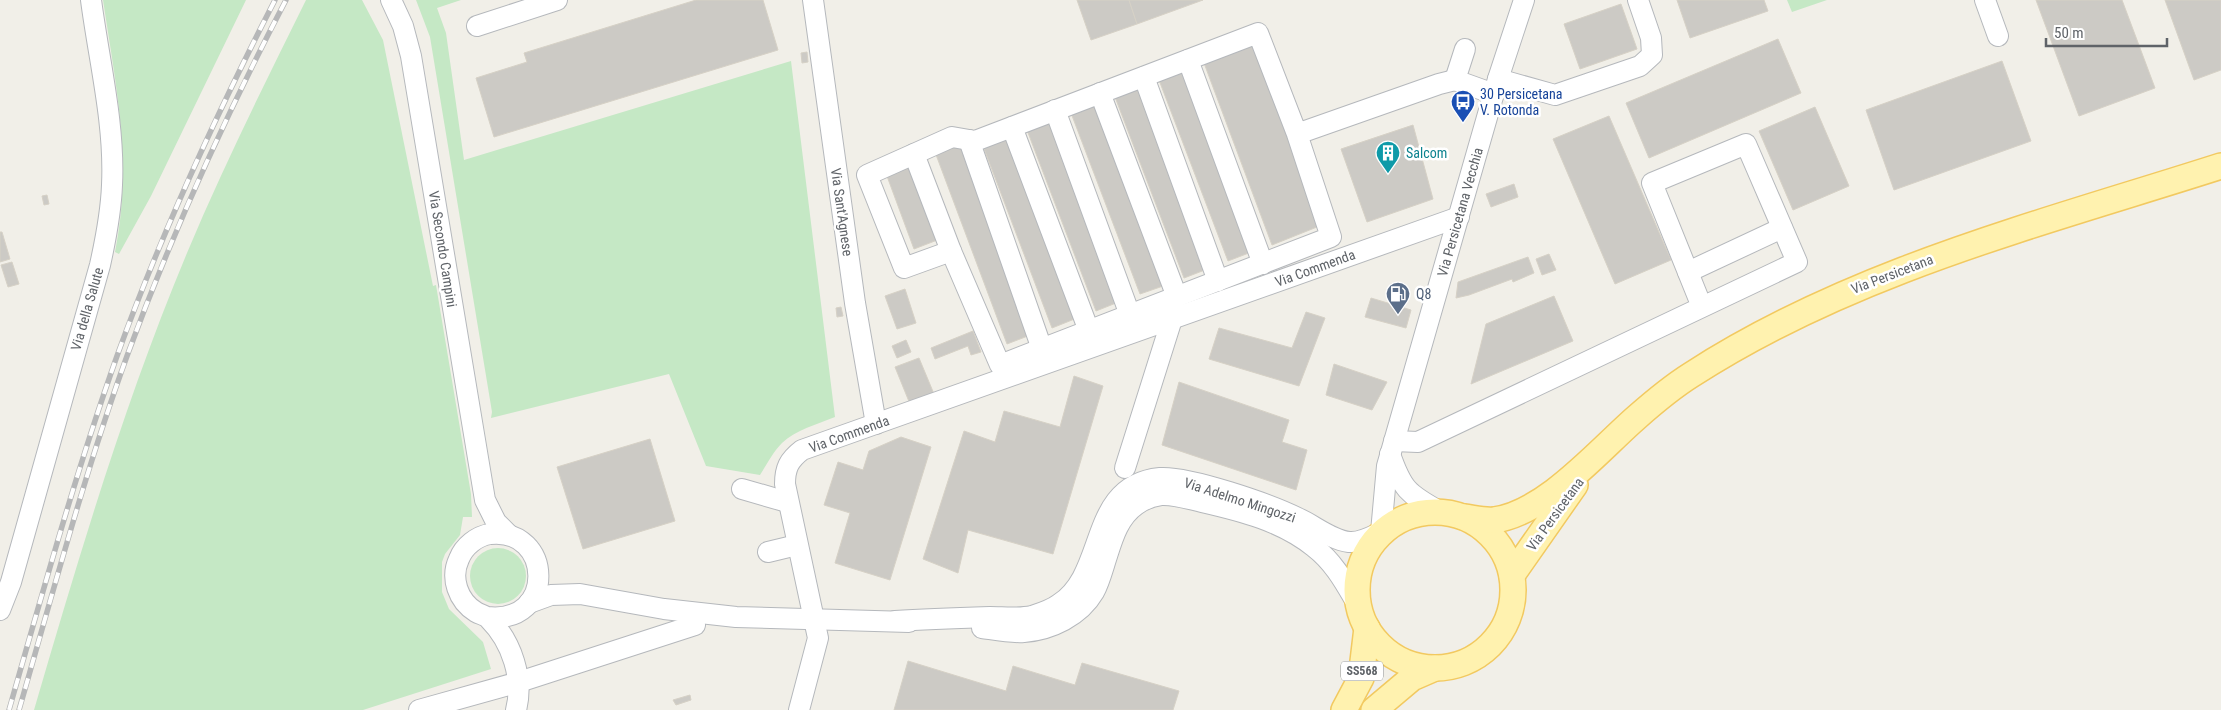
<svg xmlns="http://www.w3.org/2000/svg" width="2221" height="710" font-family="'Roboto Condensed',sans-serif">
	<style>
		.green { fill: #c5e8c5 }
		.building { fill: #cccac5; stroke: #d6d1c6 }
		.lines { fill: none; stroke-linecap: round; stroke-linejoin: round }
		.minor-casing { stroke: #b5b8bc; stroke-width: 22 }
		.major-casing { stroke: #f2c960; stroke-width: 28 }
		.minor { stroke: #fff; stroke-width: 20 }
		.major { stroke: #fff2af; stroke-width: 25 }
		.rail-casing { stroke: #b6b7b8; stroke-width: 5.5 }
		.rail { stroke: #fff; stroke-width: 4; stroke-dasharray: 11; stroke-linecap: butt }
		.labels { text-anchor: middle; stroke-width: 5; stroke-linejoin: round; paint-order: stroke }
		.shield { fill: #fff; stroke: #8f9295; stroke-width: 1 }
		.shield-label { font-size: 12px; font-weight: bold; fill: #5f6368 }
		.transit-label { font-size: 14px; fill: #164399; stroke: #fff; text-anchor: start }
		.culture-label { font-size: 14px; fill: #0d838f; stroke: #fff; text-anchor: start }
		.street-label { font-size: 14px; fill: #5f6368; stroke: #fff }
		.service-label { font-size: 14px; fill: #4e5e75; stroke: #fff; text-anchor: start }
	</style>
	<rect width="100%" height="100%" fill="#f1efe8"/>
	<g class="green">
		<path d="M103,0H246L151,196L119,254L115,252C133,165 116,86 103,0Z"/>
		<path d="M306,0H362L383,40L433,286L436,285L471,494L472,517H463L460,535L445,554L442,562V592L449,609L483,642L491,669L363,710H34C79,556 125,401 187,253C223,167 265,83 306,0Z"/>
		<path d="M416,0H461L437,8L446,33L464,160L791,61L835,417C818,424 795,430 782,443C773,452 767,464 760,475L706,466L669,374L491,418L492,412L430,37Z"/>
		<polygon points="1787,0 1827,0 1792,12"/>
		<circle cx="498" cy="576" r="28"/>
	</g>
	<g class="building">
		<polygon points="696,0 763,0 778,50 494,137 476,78 527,62 524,53"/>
		<polygon points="1077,0 1129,0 1137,24 1091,40"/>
		<polygon points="1129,0 1203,0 1137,24"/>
		<polygon points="1677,0 1764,0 1768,11 1690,38"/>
		<polygon points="2036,0 2122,0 2155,88 2079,116"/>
		<polygon points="2165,0 2221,0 2221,70 2194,80"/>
		<polygon points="1621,4 1637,49 1580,69 1564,24"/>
		<polygon points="1778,39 1801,93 1649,158 1626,103"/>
		<polygon points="1254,44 1322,225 1272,245 1204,63"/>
		<polygon points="807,52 808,62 802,63 801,53"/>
		<polygon points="2002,61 2031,141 1894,190 1866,110"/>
		<polygon points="1185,70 1254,251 1228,261 1159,80"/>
		<polygon points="1141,87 1210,268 1184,278 1115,97"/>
		<polygon points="1097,103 1166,285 1140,294 1071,113"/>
		<polygon points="1815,107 1849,186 1793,210 1759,131"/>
		<polygon points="1609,116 1671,260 1615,284 1553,139"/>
		<polygon points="1053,120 1121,301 1096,311 1027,130"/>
		<polygon points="1413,125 1433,199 1367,222 1341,149"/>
		<polygon points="1009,136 1077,318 1052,328 983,146"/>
		<polygon points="961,142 1033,334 1007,344 935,152"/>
		<polygon points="909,159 940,239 914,249 884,168"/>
		<polygon points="1514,184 1518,197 1491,207 1486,194"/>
		<polygon points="47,195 49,204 44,205 42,196"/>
		<polygon points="0,232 2,232 10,259 0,262"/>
		<polygon points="1549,254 1556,270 1542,275 1536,259"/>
		<polygon points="1528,257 1534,273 1513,282 1512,279 1469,295 1456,298 1458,282"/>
		<polygon points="12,262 19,284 8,287 1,265"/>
		<polygon points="905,289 916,323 897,329 885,296"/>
		<polygon points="1554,296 1573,341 1471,384 1486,324"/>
		<polygon points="1371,298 1411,310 1406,328 1365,317"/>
		<polygon points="841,307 843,316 837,317 836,308"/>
		<polygon points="1306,312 1325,318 1299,386 1209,359 1219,328 1292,348"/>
		<polygon points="973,331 981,352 971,355 968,346 935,359 931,348"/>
		<polygon points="906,340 911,352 897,358 892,346"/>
		<polygon points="919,358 934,394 910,404 895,367"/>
		<polygon points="1334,364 1387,382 1372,410 1326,395"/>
		<polygon points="1074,376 1103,386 1053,554 968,530 958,573 923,559 964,431 995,442 1004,411 1060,427"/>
		<polygon points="1179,382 1289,420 1282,442 1307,450 1296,490 1162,445"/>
		<polygon points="901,437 931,447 890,580 835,563 850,513 824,505 838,462 863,470 869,451"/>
		<polygon points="650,439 675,521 583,549 557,467"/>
		<polygon points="908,661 1006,691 1013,666 1075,685 1082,663 1179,691 1173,710 894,710"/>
		<polygon points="690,695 691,700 676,705 673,700"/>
	</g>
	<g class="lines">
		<defs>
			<g id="minor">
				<polyline points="391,0 403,26 411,56 485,500 496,522 509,535"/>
				<polyline points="813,0 855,303 876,424"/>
				<polyline points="1985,0 1998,36"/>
				<polyline points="477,26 557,0"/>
				<polyline points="1465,49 1455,80 1494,94"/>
				<polyline points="1188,60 1263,264"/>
				<polyline points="1144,77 1218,281"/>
				<polyline points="1498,79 1555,95 1640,66 1652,55 1651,38 1638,0"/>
				<polyline points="1100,93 1177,297"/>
				<polyline points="1055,110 1130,315"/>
				<polyline points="1012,127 1089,331"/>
				<polyline points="1297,134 1331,237 1000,365 951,251 904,268 867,175 952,137 975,141 1258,33 1297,134 1439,84 1455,80"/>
				<polyline points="969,140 1042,349"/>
				<polyline points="914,154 951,251"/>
				<polyline points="1688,272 1782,228"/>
				<polyline points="1394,441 1418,442 1797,262 1746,144 1652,183 1702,307"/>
				<path d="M1390,454C1402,489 1408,494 1439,511"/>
				<polyline points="1125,468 1172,319"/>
				<polyline points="742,489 787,502"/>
				<polyline points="768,552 797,545"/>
				<polyline points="529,603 551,595 580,594 664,609 736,617 909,622"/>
				<path d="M0,610L11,582L100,265C106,238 111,212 112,185C115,124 99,61 91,0"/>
				<path d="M487,617C557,625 553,527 490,534C477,536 464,546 459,559C450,578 458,601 476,612C481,615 486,615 489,619C512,642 524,679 516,710"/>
				<path d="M895,621C927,619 958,618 990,617C1003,617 1019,619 1032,616C1041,613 1051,610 1059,604C1108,573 1087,485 1160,478C1189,476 1270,504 1298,518C1314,525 1331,540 1349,542C1360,543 1371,537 1381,532L1387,466L1498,79L1524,0"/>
				<path d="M982,628C996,630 1011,633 1024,632C1051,630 1080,616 1094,592C1100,581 1103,568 1107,556C1113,537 1119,517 1136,505C1143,500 1153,496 1161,495C1174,494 1189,499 1202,502C1241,511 1282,521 1314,547C1335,563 1346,585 1359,607"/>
				<polyline points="419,710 519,682 695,625"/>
				<path d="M799,710L818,638L785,484C785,468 789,460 802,450L1459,217"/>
			</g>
			<g id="major">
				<circle cx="1435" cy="590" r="78"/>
				<path d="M1464,517C1473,518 1484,521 1494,520C1546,513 1599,450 1637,417C1654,402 1672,387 1691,375C1852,271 2040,224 2221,166"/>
				<polyline points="1512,575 1575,485"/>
				<polyline points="1344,710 1361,678 1367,628"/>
				<polyline points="1374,710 1412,678 1435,668"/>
			</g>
		</defs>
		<use href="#minor" class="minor-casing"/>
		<use href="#major" class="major-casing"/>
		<use href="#minor" class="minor"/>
		<use href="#major" class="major"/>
		<defs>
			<g id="rail">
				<path d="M9,710C43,591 76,472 117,356C161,234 216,115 275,0"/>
				<path d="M19,710C53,592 85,472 127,356C172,233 226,115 286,0"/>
			</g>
		</defs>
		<use href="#rail" class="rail-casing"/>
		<use href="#rail" class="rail"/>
	</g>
	<defs>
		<symbol id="bus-pin" viewBox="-11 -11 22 30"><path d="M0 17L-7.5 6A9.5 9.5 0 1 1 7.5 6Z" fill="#1a4fb4" stroke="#fff"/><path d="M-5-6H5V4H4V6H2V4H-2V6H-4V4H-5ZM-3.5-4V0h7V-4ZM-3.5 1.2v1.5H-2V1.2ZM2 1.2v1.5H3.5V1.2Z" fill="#fff"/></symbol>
		<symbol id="building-pin" viewBox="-11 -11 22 30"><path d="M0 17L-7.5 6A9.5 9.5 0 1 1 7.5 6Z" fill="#0f9aa8" stroke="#fff"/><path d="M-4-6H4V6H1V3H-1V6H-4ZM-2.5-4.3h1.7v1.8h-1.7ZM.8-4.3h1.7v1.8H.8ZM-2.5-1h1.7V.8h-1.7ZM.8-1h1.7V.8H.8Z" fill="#fff"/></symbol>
		<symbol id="fuel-pin" viewBox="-11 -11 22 30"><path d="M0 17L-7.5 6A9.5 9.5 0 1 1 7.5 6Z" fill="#5c6f8a" stroke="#fff"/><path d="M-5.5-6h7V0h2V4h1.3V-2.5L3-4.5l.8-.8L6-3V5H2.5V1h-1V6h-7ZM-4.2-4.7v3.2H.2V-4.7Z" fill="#fff"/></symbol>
	</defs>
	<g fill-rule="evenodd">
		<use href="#bus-pin" x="1449" y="88" width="28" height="38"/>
		<use href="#building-pin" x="1374" y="139" width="28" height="38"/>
		<use href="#fuel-pin" x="1384" y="280" width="28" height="38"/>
	</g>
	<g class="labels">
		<rect class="shield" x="1341" y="661.5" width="42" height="19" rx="4"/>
		<g class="shield-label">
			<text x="1362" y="675">SS568</text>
		</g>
		<g class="transit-label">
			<text x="1480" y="99">30 Persicetana<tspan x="1480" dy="16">V. Rotonda</tspan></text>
		</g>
		<g class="culture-label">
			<text x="1406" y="158">Salcom</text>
		</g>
		<g class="street-label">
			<text transform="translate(842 212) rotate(82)" y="5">Via Sant'Agnese</text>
			<text transform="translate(1460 212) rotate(-74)" y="5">Via Persicetana Vecchia</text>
			<text transform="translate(443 249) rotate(81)" y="5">Via Secondo Campini</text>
			<text transform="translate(1315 268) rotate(-20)" y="5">Via Commenda</text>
			<text transform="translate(1892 274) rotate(-21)" y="5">Via Persicetana</text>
			<text transform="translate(87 309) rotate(-74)" y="5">Via della Salute</text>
			<text transform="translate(849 434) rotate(-20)" y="5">Via Commenda</text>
			<text transform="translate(1240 500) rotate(18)" y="5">Via Adelmo Mingozzi</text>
			<text transform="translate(1555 514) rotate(-54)" y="5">Via Persicetana</text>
		</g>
		<g class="service-label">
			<text x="1416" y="299">Q8</text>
		</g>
	</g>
	<path d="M2046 38v8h121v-8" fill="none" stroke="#5f6368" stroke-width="2.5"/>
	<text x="2054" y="38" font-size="15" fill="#5f6368" stroke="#ffffff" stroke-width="4" paint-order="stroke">50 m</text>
</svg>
